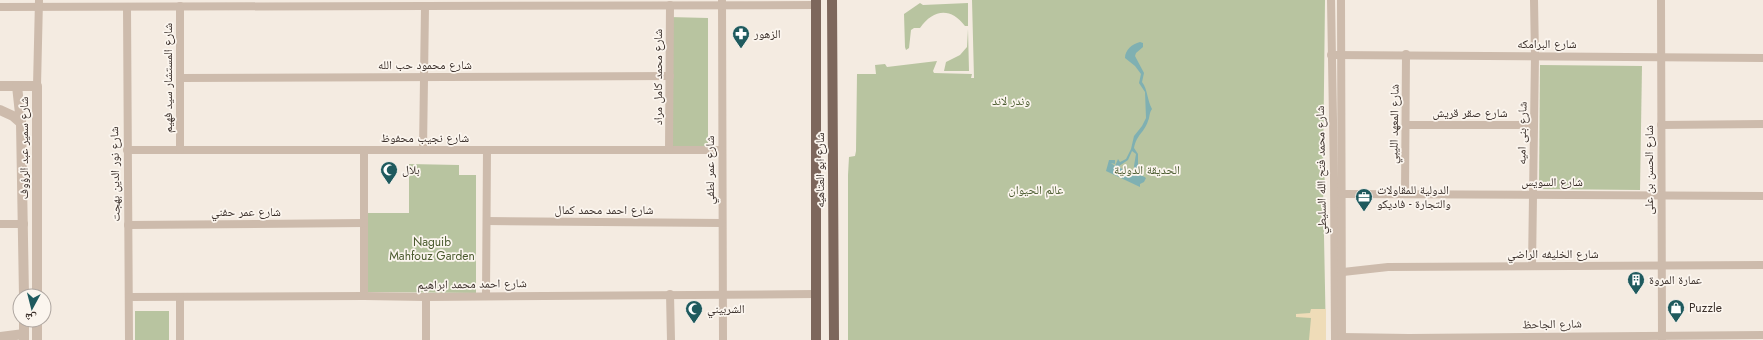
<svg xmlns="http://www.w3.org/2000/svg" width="1763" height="340" font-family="Jost,'Noto Naskh Arabic',sans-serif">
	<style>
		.green { fill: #b8c4a0 }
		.sand { fill: #efdcb8 }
		.water { fill: #7fb0b2; fill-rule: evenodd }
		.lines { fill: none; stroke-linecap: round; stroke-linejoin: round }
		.minor { stroke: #cdbbac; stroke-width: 8 }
		.tertiary { stroke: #cdbbac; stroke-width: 10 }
		.primary { stroke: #7d675c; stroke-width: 10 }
		.labels { text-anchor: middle; stroke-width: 3.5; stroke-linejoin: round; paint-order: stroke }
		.poi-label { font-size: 12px; fill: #3b302b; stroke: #fbf5ee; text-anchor: start }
		.street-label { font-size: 12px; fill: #3b302b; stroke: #fbf5ee }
		.park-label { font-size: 12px; fill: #4a5a2e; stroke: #fbf5ee }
	</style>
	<rect width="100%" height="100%" fill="#f4ebe1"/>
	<g class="green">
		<polygon points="972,0 1325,0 1323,171 1324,171 1325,184 1323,184 1326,340 848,340 848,175 849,157 855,156 856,151 857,74 876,74 875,65 885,64 887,67 937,61 933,71 934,73 972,74 971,78 974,78"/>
		<path d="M920,3L923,5L968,3V26H965C951,7 933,9 920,28H914L911,30L909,48L906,50L905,47L904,14Z"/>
		<polygon points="669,17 708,18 708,147 671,146"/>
		<polygon points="968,29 969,71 944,71 946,62 960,55 967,47"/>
		<polygon points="1540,65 1642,66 1640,190 1539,189"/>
		<polygon points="409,164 459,165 459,175 476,175 476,293 367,292 367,213 409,213"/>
		<rect x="135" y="311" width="34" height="29"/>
	</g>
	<polygon class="sand" points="1311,309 1326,309 1326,340 1309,340 1311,318 1296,317 1296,314 1310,313"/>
	<path class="water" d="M1140,42L1143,43V47L1136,53L1135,56L1144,73L1142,82C1148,90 1147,100 1152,109C1149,113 1150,117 1148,121C1144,133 1137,134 1134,148L1138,154V173L1146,178L1144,182L1140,184V187L1106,171L1109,160H1115V164L1111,163L1115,166L1118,159L1120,162L1126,159L1131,149L1134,136L1142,126L1146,118L1145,92L1139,83L1141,74L1135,66L1125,58C1125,50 1132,44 1140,42ZM1132,151L1136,154L1134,166L1136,174L1134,175L1132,172H1125L1119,166L1128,160Z"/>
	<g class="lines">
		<g class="minor">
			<polyline points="1331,0 1334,179 1335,340"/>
			<polyline points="1341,0 1342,340"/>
			<polyline points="1661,0 1662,339"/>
			<polyline points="722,1 723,340"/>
			<polyline points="0,7 816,5"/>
			<polyline points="127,7 129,340"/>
			<polyline points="1331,55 1763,58"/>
			<polyline points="180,78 670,76"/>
			<polyline points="37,86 39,0"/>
			<polyline points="1406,125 1534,125"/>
			<polyline points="1661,125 1763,124"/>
			<polyline points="127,150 722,150"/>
			<polyline points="180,150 180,6"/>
			<polyline points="364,150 364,296"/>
			<polyline points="423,150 425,7"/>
			<polyline points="669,150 670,5"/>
			<polyline points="1342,194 1763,196"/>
			<polyline points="1405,194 1406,54"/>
			<polyline points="487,221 722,223"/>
			<polyline points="0,224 24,224"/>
			<polyline points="128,225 364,223"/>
			<polyline points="1532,266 1535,56 1534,0"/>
			<polyline points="1343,272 1388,267 1763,265"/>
			<polyline points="670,294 671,340"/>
			<polyline points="486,296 487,150"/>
			<polyline points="129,297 364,296 426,297 815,294"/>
			<polyline points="180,297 180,340"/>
			<polyline points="426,297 426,340"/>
			<polyline points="1342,337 1409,338 1763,335"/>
		</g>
		<g class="tertiary">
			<polyline points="0,86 37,86 37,296"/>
			<polyline points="17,86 21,123 24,296"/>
			<polyline points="0,110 13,116 21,123"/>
			<polyline points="0,337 24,334"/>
			<polyline points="24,340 24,320"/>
			<polyline points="37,340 37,320"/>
		</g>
		<g class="primary">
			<polyline points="832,0 834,340"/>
			<polyline points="816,340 816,0"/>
		</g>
	</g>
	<defs>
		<symbol id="pharmacy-pin" viewBox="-11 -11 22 30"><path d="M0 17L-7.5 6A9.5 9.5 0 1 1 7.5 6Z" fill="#1f5a5e" stroke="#fbf5ee"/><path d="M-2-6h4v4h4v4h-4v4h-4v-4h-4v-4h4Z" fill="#fff"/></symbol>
		<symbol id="mosque-pin" viewBox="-11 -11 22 30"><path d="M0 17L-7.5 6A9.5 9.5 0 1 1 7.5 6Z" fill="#1f5a5e" stroke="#fbf5ee"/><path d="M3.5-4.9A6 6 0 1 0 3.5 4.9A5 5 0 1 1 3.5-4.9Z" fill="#fff"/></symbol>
		<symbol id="office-pin" viewBox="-11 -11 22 30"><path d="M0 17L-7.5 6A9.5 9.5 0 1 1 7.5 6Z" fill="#1f5a5e" stroke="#fbf5ee"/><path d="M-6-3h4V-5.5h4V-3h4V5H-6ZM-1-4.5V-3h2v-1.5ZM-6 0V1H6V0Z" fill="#fff"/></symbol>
		<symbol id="building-pin" viewBox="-11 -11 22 30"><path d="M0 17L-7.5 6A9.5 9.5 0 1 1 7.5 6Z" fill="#1f5a5e" stroke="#fbf5ee"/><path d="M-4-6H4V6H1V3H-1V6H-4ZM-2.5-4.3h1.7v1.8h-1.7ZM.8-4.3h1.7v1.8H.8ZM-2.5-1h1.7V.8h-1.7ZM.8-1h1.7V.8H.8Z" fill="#fff"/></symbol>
		<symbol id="shop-pin" viewBox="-11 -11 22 30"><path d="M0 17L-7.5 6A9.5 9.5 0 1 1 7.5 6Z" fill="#1f5a5e" stroke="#fbf5ee"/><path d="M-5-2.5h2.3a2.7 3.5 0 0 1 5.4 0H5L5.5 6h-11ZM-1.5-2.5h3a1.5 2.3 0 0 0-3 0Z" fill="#fff"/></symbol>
	</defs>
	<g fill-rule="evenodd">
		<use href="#pharmacy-pin" x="731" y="24" width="20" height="27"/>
		<use href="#mosque-pin" x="379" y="160" width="20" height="27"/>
		<use href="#office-pin" x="1354" y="187" width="20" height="27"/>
		<use href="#building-pin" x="1626" y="270" width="20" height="27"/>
		<use href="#shop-pin" x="1666" y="298" width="20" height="27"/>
		<use href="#mosque-pin" x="684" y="299" width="20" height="27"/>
	</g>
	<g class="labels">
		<g class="poi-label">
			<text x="754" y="38">الزهور</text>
			<text x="402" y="174">بلال</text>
			<text x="1377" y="194">الدولية للمقاولات<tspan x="1377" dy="14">والتجارة - فاديكو</tspan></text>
			<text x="1649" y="284">عمارة المروة</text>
			<text x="1689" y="312">Puzzle</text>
			<text x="707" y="313">الشربيني</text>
		</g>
		<g class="street-label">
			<text x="1547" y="48">شارع البرامكه</text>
			<text x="425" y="69">شارع محمود حب الله</text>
			<text transform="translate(658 77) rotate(-90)" y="4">شارع محمد كامل مراد</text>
			<text transform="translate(168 78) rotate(-90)" y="4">شارع المستشار سيد فهيم</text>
			<text x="1470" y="117">شارع صقر قريش</text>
			<text transform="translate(1394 124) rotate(-89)" y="4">شارع المعهد الليبي</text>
			<text transform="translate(1522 133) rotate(-89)" y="4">شارع بنى اميه</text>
			<text x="425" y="142">شارع نجيب محفوظ</text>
			<text transform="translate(24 148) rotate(-90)" y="4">شارع سمير عبد الرؤوف</text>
			<text transform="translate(710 170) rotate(-90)" y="4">شارع عمر لطفي</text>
			<text transform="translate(820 170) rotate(-90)" y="4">شارع ابو العتاهيه</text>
			<text transform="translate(1321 170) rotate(-91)" y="4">شارع محمد فتح الله السليطي</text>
			<text transform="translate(1649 170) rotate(-90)" y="4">شارع الحسن بن على</text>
			<text transform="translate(115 174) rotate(-91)" y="4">شارع نور الدين بهجت</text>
			<text x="1552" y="186">شارع السويس</text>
			<text x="604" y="214">شارع احمد محمد كمال</text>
			<text x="246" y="216">شارع عمر حفني</text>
			<text x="1553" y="258">شارع الخليفه الراضي</text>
			<text transform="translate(472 284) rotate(-1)" y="4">شارع احمد محمد ابراهيم</text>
			<text transform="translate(1552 324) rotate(-1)" y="4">شارع الجاحظ</text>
		</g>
		<g class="park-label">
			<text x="1011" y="105">وندر لاند</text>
			<text x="1147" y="174">الحديقة الدولية</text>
			<text x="1036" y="194">عالم الحيوان</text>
			<text x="432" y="246">Naguib<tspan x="432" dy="14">Mahfouz Garden</tspan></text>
		</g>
	</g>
	<g transform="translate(32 308) rotate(187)"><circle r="19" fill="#fbf5ee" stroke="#aea6a0"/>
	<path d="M0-3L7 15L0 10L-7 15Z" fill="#1f5a5e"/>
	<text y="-6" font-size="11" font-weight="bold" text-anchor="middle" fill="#3b302b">ش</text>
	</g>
</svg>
